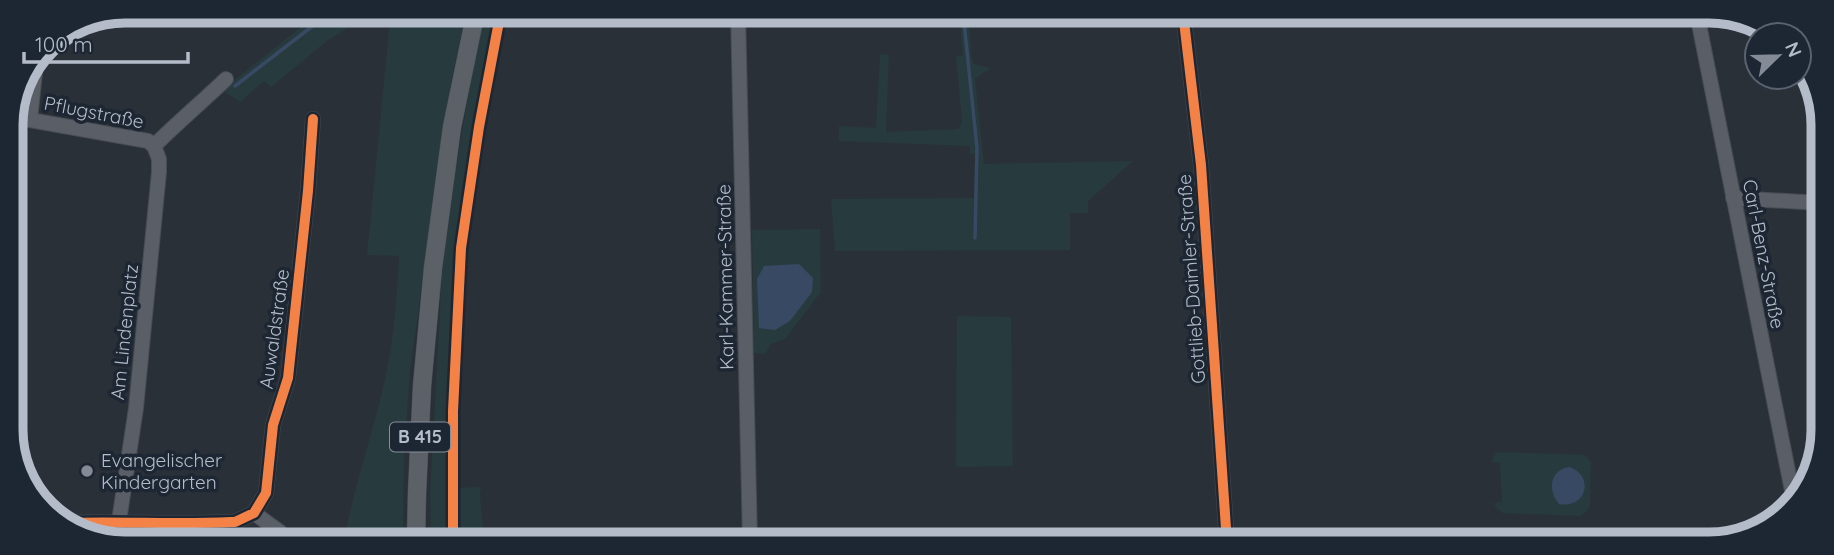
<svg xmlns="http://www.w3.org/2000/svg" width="1834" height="555" font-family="Quicksand,sans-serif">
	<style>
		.green { fill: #273a3e }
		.water { fill: #384963 }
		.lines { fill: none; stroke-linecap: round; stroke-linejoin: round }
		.stream { stroke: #384963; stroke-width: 3.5 }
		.minor-casing { stroke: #484c53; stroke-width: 16 }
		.major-casing { stroke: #484c55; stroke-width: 19 }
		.minor { stroke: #5a5e66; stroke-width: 14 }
		.major { stroke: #5c6168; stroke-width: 18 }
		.cycleway-casing { stroke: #1d2633; stroke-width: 15 }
		.cycleway { stroke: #f48246; stroke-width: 10 }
		.poi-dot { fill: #848b96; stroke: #1d2633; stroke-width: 2.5 }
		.labels { text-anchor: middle; stroke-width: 7; stroke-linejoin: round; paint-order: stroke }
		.shield { fill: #1d2633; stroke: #878f9c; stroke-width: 2 }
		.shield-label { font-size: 18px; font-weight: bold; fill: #b4bcc9 }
		.street-label { font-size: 19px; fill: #b4bcc9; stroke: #1d2633 }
		.poi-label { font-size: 19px; fill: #b4bcc9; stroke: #1d2633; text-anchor: start }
		.rim { fill: none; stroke: #b4bcc9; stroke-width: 9 }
	</style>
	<rect width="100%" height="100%" fill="#2a3038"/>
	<g class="green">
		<polygon points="321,11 375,11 327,41 271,87 264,81 240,102 222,90"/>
		<path d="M391,11H466L451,83L438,166L410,372L404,455L403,541H344C354,486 373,434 385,379C394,339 397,297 399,256L367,255Z"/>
		<path d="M484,11H497C482,90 465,168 458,248C449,341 449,433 447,526L448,541H431L430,494L442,273L456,169L477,43Z"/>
		<polygon points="959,12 969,12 971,56 974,64 990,68 975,79 984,164 1133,161 1088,201 1088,213 1070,213 1070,250 835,251 831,199 974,198 975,154 970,153 970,146 839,141 839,126 876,128 880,54 889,55 886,132 959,129 962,121 956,56 963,56"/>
		<polygon points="820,229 821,292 785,339 771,344 765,354 754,353 752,230"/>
		<polygon points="957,316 1011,317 1013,466 956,467"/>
		<path d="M1501,452L1585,455L1591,462L1590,505C1588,511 1585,514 1579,516L1503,513L1497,509L1494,503L1502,502L1500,463L1491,462L1496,453Z"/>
		<polygon points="481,487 480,493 484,542 459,542 456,525 455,488"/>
	</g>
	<g class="water">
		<polygon points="799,264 813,278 812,292 790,321 775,330 759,328 757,279 764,266"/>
		<path d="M1570,467C1595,477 1586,509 1559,504C1547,490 1550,469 1570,467Z"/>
	</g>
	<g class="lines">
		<g class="stream">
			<polyline points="963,12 977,148 975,238"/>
			<polyline points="235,86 332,11"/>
		</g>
		<defs>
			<g id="minor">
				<polyline points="738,12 750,542"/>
				<polyline points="1183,13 1201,165 1227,543"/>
				<polyline points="1697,14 1794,501"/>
				<polyline points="11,118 30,120 148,141 154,146"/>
				<polyline points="30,120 36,63"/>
				<path d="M154,146C177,123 202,102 226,79"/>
				<polyline points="1733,198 1821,203"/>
				<polyline points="254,513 280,532 283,541"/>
				<polyline points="119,521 136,408 159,172 159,159 154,146"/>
				<path d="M65,523C120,521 176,525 231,522H235L254,513L266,493L273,425L288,378L308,191L313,119"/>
				<polyline points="188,541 188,524"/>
			</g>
			<polyline id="major" points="416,541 417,493 422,386 433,268 452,127 476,11"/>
		</defs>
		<use href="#minor" class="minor-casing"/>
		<use href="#major" class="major-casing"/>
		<use href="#minor" class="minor"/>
		<use href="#major" class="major"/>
		<defs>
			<g id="cycleway">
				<polyline points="1183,13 1201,165 1227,543"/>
				<path d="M65,523C120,521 176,525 231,522H235L254,513L266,493L273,425L288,378L308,191L313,119"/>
				<polyline points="453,541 453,411 461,248 479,127 501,11"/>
			</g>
		</defs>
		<use href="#cycleway" class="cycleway-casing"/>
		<use href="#cycleway" class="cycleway"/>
	</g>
	<circle class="poi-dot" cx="87" cy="471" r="7"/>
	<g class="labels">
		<rect class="shield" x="390" y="422.5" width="60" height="29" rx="5"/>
		<g class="shield-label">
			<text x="420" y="443">B 415</text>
		</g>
		<g class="street-label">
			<text transform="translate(94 112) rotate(11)" y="7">Pflugstraße</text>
			<text transform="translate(1764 254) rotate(79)" y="7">Carl-Benz-Straße</text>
			<text transform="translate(725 277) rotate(-91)" y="7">Karl-Kammer-Straße</text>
			<text transform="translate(1191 279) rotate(-94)" y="7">Gottlieb-Daimler-Straße</text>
			<text transform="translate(274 329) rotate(-82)" y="7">Auwaldstraße</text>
			<text transform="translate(124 332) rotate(-84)" y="7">Am Lindenplatz</text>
		</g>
		<g class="poi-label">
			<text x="101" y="467">Evangelischer<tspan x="101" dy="22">Kindergarten</tspan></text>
		</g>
	</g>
	<path d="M0 0H1834V555H0ZM125 23H1709A102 102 0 0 1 1811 125V430A102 102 0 0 1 1709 532H125A102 102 0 0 1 23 430V125A102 102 0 0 1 125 23Z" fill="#1d2633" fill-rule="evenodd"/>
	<path class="rim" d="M125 23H1709A102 102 0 0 1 1811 125V430A102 102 0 0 1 1709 532H125A102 102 0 0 1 23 430V125A102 102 0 0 1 125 23Z"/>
	<g transform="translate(1778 56) rotate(67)"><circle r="33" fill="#1d2633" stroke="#59626f" stroke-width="2"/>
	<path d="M0-5L12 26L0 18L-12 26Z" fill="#848b96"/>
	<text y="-10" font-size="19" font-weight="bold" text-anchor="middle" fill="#b4bcc9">N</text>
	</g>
	<path d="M24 52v10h164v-10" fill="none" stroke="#b4bcc9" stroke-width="3.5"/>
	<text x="35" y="52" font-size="21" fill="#b4bcc9" stroke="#1d2633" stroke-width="5" paint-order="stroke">100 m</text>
</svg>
